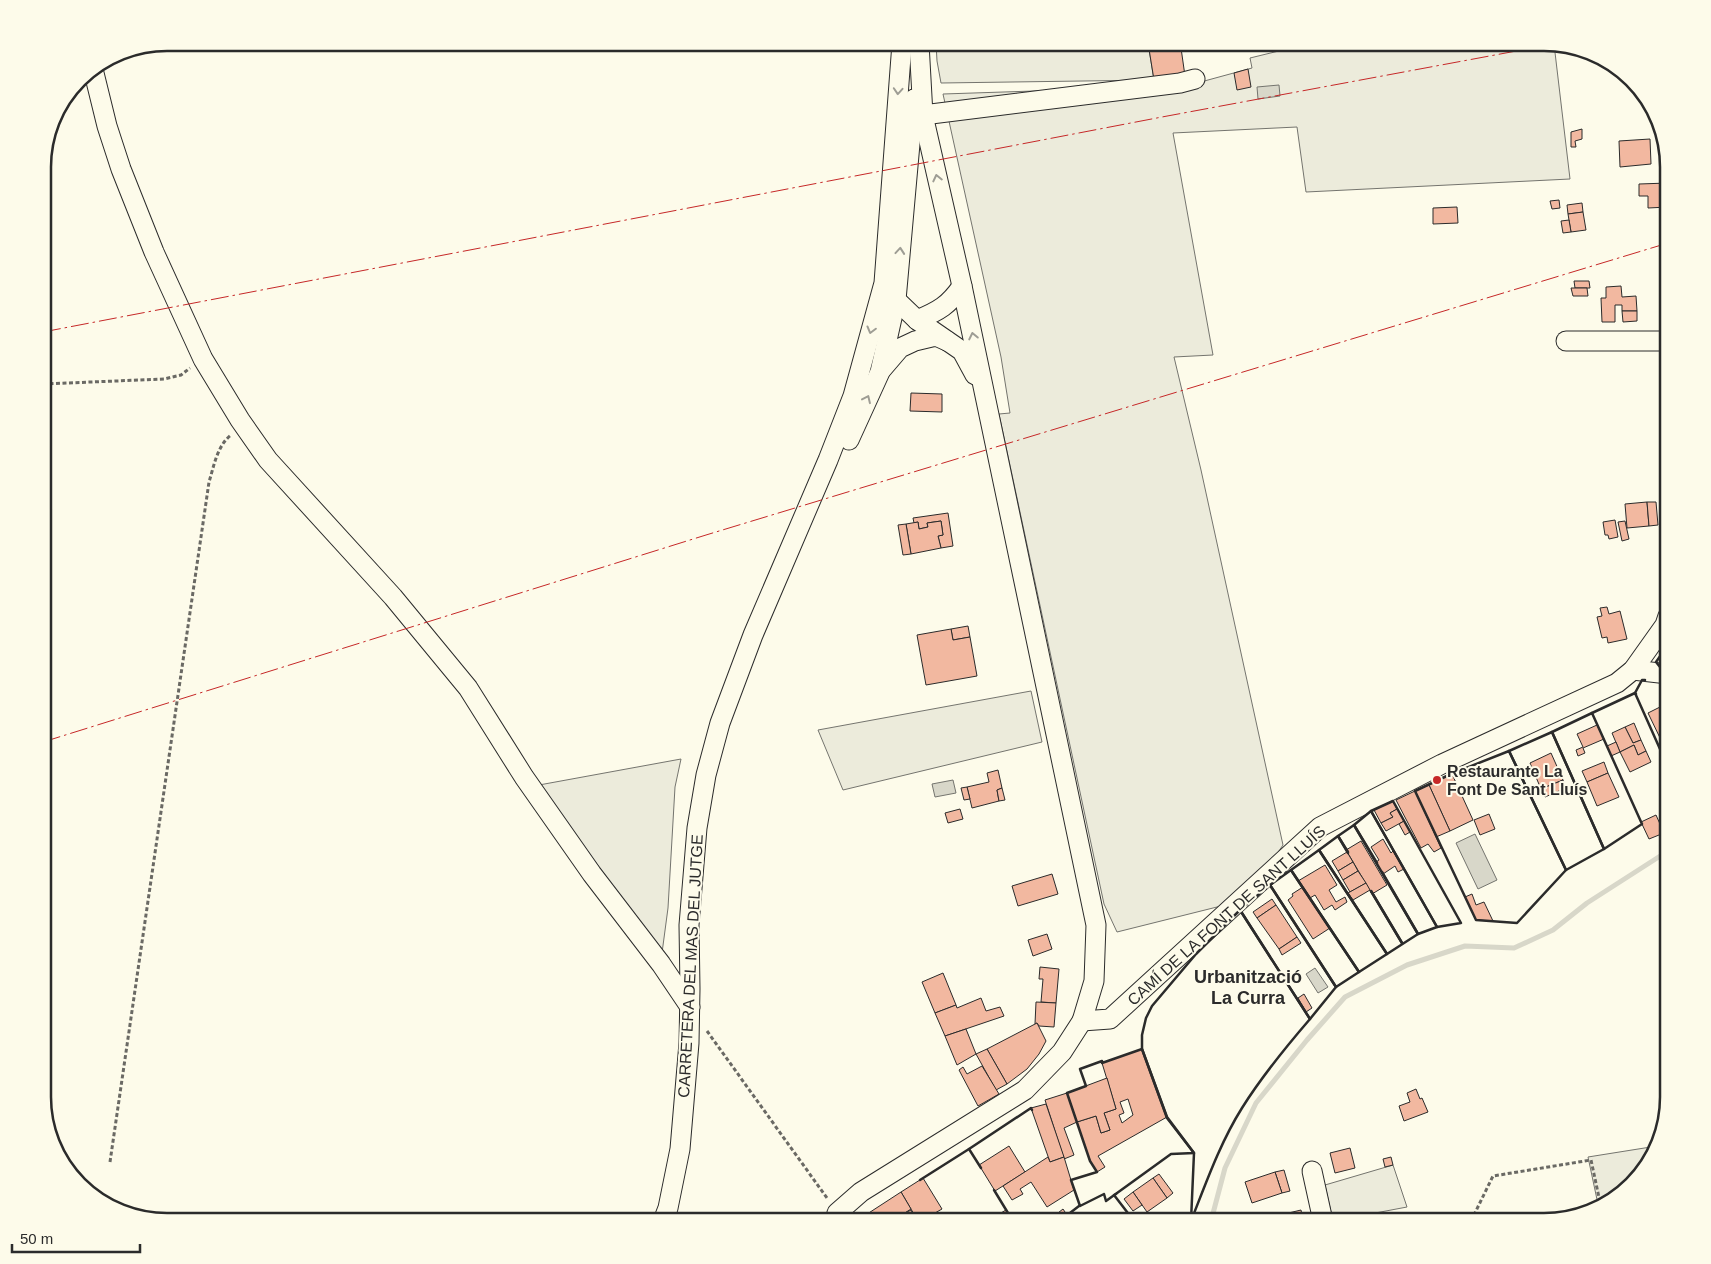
<svg xmlns="http://www.w3.org/2000/svg" width="1711" height="1264" font-family="Helvetica,sans-serif">
	<style>
		.green { fill: #ecebdb; stroke: #74746e }
		.water { fill: #d8d7c9; stroke: #74746e }
		.lines { fill: none; stroke-linecap: round; stroke-linejoin: round }
		.stream { stroke: #d8d7c9; stroke-width: 5 }
		.building { fill: #f2b8a0; stroke: #2b2b2b; fill-rule: evenodd }
		.minor-casing { stroke: #2b2b2b; stroke-width: 21 }
		.path { stroke: #6a6964; stroke-width: 3; stroke-dasharray: 4 2.5; stroke-linecap: butt }
		.minor { stroke: #fdfbea; stroke-width: 19 }
		.wall { stroke: #2b2b2b; stroke-width: 2.5 }
		.power { stroke: #c62828; stroke-width: 1; stroke-dasharray: 18 4 2.5 4; stroke-linecap: butt }
		.oneway { stroke: #9e9d94 }
		.poi-dot { fill: #c62828; stroke: #fdfbea; stroke-width: 2 }
		.labels { text-anchor: middle; stroke-width: 4; stroke-linejoin: round; paint-order: stroke }
		.poi-label { font-size: 16px; font-weight: bold; fill: #2b2b2b; stroke: #fdfbea; text-anchor: start }
		.street-label { font-size: 16px; fill: #2b2b2b; stroke: #fdfbea }
		.neighbourhood-label { font-size: 18px; font-weight: bold; fill: #2b2b2b; stroke: #fdfbea }
		.rim { fill: none; stroke: #2b2b2b; stroke-width: 2.5 }
	</style>
	<rect width="100%" height="100%" fill="#fdfbea"/>
	<g class="green">
		<polygon points="936,43 1160,43 1161,47 1149,49 1154,80 941,83 937,61"/>
		<polygon points="1286,43 1544,43 1554,44 1570,179 1306,192 1297,127 1173,133 1213,355 1174,357 1201,470 1283,845 1266,870 1229,904 1117,932 1104,904 999,414 1010,413 1001,357 943,94 1186,86 1252,68 1250,58 1287,49"/>
		<polygon points="1031,691 1042,742 843,790 818,730"/>
		<polygon points="681,759 675,787 668,908 662,953 539,785"/>
		<polygon points="1657,1146 1643,1172 1599,1209 1588,1157"/>
		<polygon points="1393,1165 1407,1207 1333,1221 1325,1185"/>
	</g>
	<g class="water">
		<polygon points="1279,85 1280,96 1258,99 1257,87"/>
		<polygon points="953,780 956,793 935,797 932,784"/>
		<polygon points="1475,834 1497,880 1478,889 1456,843"/>
		<polygon points="1315,968 1328,987 1318,993 1306,974"/>
	</g>
	<g class="lines">
		<polyline class="stream" points="1211,1221 1225,1168 1256,1103 1307,1040 1345,997 1407,965 1465,946 1514,948 1553,930 1587,903 1668,851"/>
	</g>
	<g class="building">
		<polygon points="1160,47 1160,51 1181,48 1185,76 1154,80 1149,49"/>
		<polygon points="1248,69 1251,87 1237,90 1234,73"/>
		<polygon points="1582,129 1582,139 1575,141 1576,147 1571,147 1571,132"/>
		<polygon points="1650,139 1651,164 1620,167 1619,141"/>
		<polygon points="1668,183 1668,207 1648,208 1648,196 1639,196 1639,184"/>
		<polygon points="1559,200 1560,208 1552,209 1550,201"/>
		<polygon points="1582,203 1583,212 1568,214 1567,205"/>
		<polygon points="1457,207 1458,223 1433,224 1433,208"/>
		<polygon points="1583,212 1586,230 1571,232 1568,214"/>
		<polygon points="1569,220 1571,232 1563,233 1561,221"/>
		<polygon points="1574,281 1589,281 1590,288 1575,288"/>
		<polygon points="1621,286 1622,297 1636,296 1637,311 1622,311 1622,305 1615,305 1615,322 1602,322 1601,298 1606,298 1606,287"/>
		<polygon points="1571,288 1587,288 1588,296 1573,296"/>
		<rect x="1666" y="307" width="2" height="32"/>
		<polygon points="1622,311 1637,311 1637,321 1623,322"/>
		<polygon points="911,393 942,394 942,412 910,411"/>
		<polygon points="1647,502 1649,526 1627,528 1625,504"/>
		<polygon points="1647,502 1656,502 1658,525 1649,526"/>
		<polygon points="948,513 953,546 941,548 938,536 943,535 941,521 927,523 928,527 919,529 918,522 914,523 913,518"/>
		<polygon points="1615,520 1618,537 1609,539 1608,535 1605,535 1603,522"/>
		<polygon points="941,521 943,535 938,536 941,548 911,554 906,524 918,522 919,529 928,527 927,523"/>
		<polygon points="1625,521 1629,539 1622,541 1618,522"/>
		<polygon points="906,524 911,554 903,555 898,525"/>
		<polygon points="1607,607 1609,614 1620,611 1627,639 1608,643 1607,637 1602,638 1597,617 1602,616 1600,608"/>
		<polygon points="968,626 970,637 953,640 951,629"/>
		<polygon points="951,629 953,640 970,637 977,676 926,685 917,635"/>
		<polygon points="1668,703 1668,739 1662,742 1648,713"/>
		<polygon points="1634,723 1641,740 1633,743 1625,727"/>
		<polygon points="1597,725 1604,739 1583,748 1585,753 1578,756 1576,750 1583,747 1577,734"/>
		<polygon points="1625,727 1633,743 1641,740 1646,751 1638,755 1634,745 1620,752 1612,733"/>
		<polygon points="1616,742 1620,752 1611,756 1607,746"/>
		<polygon points="1634,745 1638,755 1646,751 1651,762 1630,772 1620,752"/>
		<polygon points="1551,753 1563,780 1541,789 1530,763"/>
		<polygon points="1604,762 1608,773 1587,782 1582,771"/>
		<polygon points="998,770 1002,788 997,790 999,801 972,808 967,787 989,782 987,773"/>
		<polygon points="1608,773 1619,797 1597,806 1587,782"/>
		<polygon points="1452,774 1473,820 1450,831 1429,785"/>
		<polygon points="1563,780 1566,788 1545,797 1541,789"/>
		<polygon points="1429,785 1450,831 1436,837 1415,791"/>
		<polygon points="967,787 970,799 964,800 961,788"/>
		<polygon points="1002,788 1005,800 999,801 997,790"/>
		<polygon points="1415,791 1441,848 1434,852 1428,844 1421,848 1396,800"/>
		<polygon points="1393,801 1397,809 1390,813 1393,817 1381,823 1374,810"/>
		<polygon points="960,809 963,819 948,823 945,813"/>
		<polygon points="1397,809 1404,821 1386,831 1381,823 1393,817 1390,813"/>
		<polygon points="1489,814 1495,829 1480,835 1474,820"/>
		<polygon points="1656,815 1664,833 1649,839 1641,822"/>
		<polygon points="1404,821 1410,832 1405,835 1399,824"/>
		<polygon points="1383,839 1391,853 1393,851 1404,869 1398,872 1395,866 1383,874 1376,862 1379,860 1371,847"/>
		<polygon points="1361,841 1387,885 1372,894 1346,850"/>
		<polygon points="1347,852 1353,862 1338,871 1332,861"/>
		<polygon points="1353,862 1358,871 1343,880 1338,871"/>
		<polygon points="1325,865 1337,885 1329,890 1336,902 1345,897 1347,902 1335,910 1332,905 1324,910 1315,895 1310,898 1298,881"/>
		<polygon points="1358,871 1366,883 1350,892 1343,880"/>
		<polygon points="1052,874 1058,894 1018,906 1012,886"/>
		<polygon points="1366,883 1370,890 1353,900 1348,893"/>
		<polygon points="1303,887 1330,928 1313,939 1288,900 1293,896 1292,894"/>
		<polygon points="1472,894 1476,905 1484,902 1493,921 1476,920 1465,897"/>
		<polygon points="1272,899 1276,905 1257,918 1253,912"/>
		<polygon points="1276,905 1297,937 1279,949 1257,918"/>
		<polygon points="1047,934 1052,949 1033,956 1028,940"/>
		<polygon points="1297,937 1301,943 1282,955 1279,949"/>
		<polygon points="1040,967 1059,969 1056,1003 1041,1002 1043,979 1039,979"/>
		<polygon points="943,973 956,1005 935,1013 922,982"/>
		<polygon points="1304,994 1312,1008 1306,1012 1298,998"/>
		<polygon points="981,998 986,1011 1000,1007 1004,1016 945,1036 935,1013 956,1005 957,1008"/>
		<polygon points="1036,1002 1056,1003 1054,1027 1039,1026 1037,1023 1035,1024"/>
		<polygon points="1037,1023 1046,1041 1039,1054 1027,1069 1007,1084 987,1049"/>
		<polygon points="966,1029 976,1054 957,1065 945,1036"/>
		<polygon points="987,1049 1007,1084 996,1090 976,1054"/>
		<path d="M1142,1049L1167,1117L1098,1156L1105,1167L1097,1172L1090,1161L1077,1122L1096,1116L1101,1133L1110,1130L1104,1113L1116,1109L1102,1063ZM1128,1099L1133,1115L1122,1123L1119,1115L1124,1113L1120,1102Z"/>
		<polygon points="982,1066 999,1094 978,1106 959,1070 963,1067 967,1074"/>
		<polygon points="1107,1078 1116,1109 1104,1113 1110,1130 1101,1133 1096,1116 1077,1122 1067,1093"/>
		<polygon points="1416,1089 1420,1099 1422,1098 1428,1112 1404,1121 1399,1106 1410,1102 1407,1093"/>
		<polygon points="1067,1093 1077,1122 1064,1128 1074,1155 1064,1159 1045,1100"/>
		<polygon points="1046,1104 1064,1157 1050,1162 1031,1108"/>
		<polygon points="1009,1146 1025,1172 995,1191 979,1165"/>
		<polygon points="1350,1148 1355,1168 1335,1173 1330,1153"/>
		<polygon points="1048,1157 1050,1162 1064,1157 1074,1190 1047,1207 1031,1182 1020,1189 1023,1194 1012,1200 1003,1186"/>
		<polygon points="1391,1157 1393,1165 1385,1167 1383,1159"/>
		<polygon points="1284,1170 1290,1191 1282,1193 1275,1172"/>
		<polygon points="1275,1172 1282,1193 1252,1203 1245,1182"/>
		<polygon points="1159,1174 1173,1193 1167,1198 1153,1178"/>
		<polygon points="923,1178 942,1209 935,1213 941,1221 918,1221 901,1192"/>
		<polygon points="1153,1178 1167,1198 1147,1212 1133,1192"/>
		<polygon points="901,1192 911,1209 900,1216 904,1221 863,1221 861,1218"/>
		<polygon points="1133,1192 1142,1205 1133,1211 1124,1199"/>
		<polygon points="1063,1209 1067,1215 1058,1221 1054,1216"/>
		<polygon points="911,1210 912,1212 918,1221 910,1221 905,1213"/>
		<polygon points="1006,1210 1013,1221 987,1221"/>
		<polygon points="1301,1210 1303,1221 1277,1221 1276,1216"/>
	</g>
	<g class="lines">
		<defs>
			<g id="minor">
				<polyline points="93,69 107,126 121,169 154,252 203,359 240,420 268,460 393,597 468,688 524,777 592,874 661,964 690,1007"/>
				<polyline points="923,115 1180,83 1195,79"/>
				<polyline points="890,294 917,320 962,351 975,375"/>
				<path d="M917,320C939,311 949,305 962,286"/>
				<polyline points="1566,341 1668,341"/>
				<polyline points="882,369 900,348 915,341 936,336 947,341"/>
				<polyline points="849,440 880,372 896,300 914,99"/>
				<polyline points="1633,670 1668,674"/>
				<polyline points="1082,1021 1110,1019 1320,827 1442,764 1617,683 1633,670 1665,625 1668,616"/>
				<polyline points="1312,1171 1323,1221"/>
				<polyline points="663,1221 668,1208 680,1149 689,1043 690,989 689,925 697,828 706,775 720,723 753,635 828,460 853,396 884,283 902,43"/>
				<polyline points="835,1221 837,1213 861,1192 1025,1090 1062,1052 1082,1021 1094,981 1096,925 962,286 923,115 919,43"/>
			</g>
		</defs>
		<use href="#minor" class="minor-casing"/>
		<g class="path">
			<polyline points="43,384 164,379 181,375 190,368"/>
			<polyline points="707,1031 827,1198"/>
			<path d="M110,1162L209,482C214,466 217,446 231,435"/>
			<polyline points="1471,1221 1493,1176 1591,1160 1601,1207"/>
		</g>
		<use href="#minor" class="minor"/>
		<g class="wall">
			<polyline points="1660,667 1656,662 1668,645"/>
			<polyline points="1636,694 1635,693 1642,680 1645,680"/>
			<polygon points="1592,713 1642,824 1604,849 1552,732"/>
			<polyline points="1592,713 1635,693 1668,767"/>
			<polygon points="1552,732 1604,849 1566,870 1509,751"/>
			<polygon points="1509,751 1566,870 1517,923 1476,920 1415,791 1451,774"/>
			<polygon points="1393,801 1461,923 1437,927 1371,811"/>
			<polygon points="1371,811 1437,927 1418,934 1354,825"/>
			<polygon points="1319,850 1387,954 1359,972 1291,870"/>
			<polyline points="1348,852 1338,836 1354,825 1377,863"/>
			<polyline points="1348,853 1338,836 1319,850 1387,954 1418,934 1382,872"/>
			<polygon points="1291,870 1359,972 1336,987 1270,885"/>
			<polygon points="1270,885 1336,987 1310,1019 1240,910"/>
			<polyline points="1371,891 1402,943"/>
			<polyline points="1371,891 1402,943"/>
			<path d="M1240,910L1310,1019C1285,1048 1262,1076 1242,1108C1220,1143 1206,1183 1191,1221L1194,1153L1167,1117L1142,1049V1035L1146,1018L1152,1006L1196,954Z"/>
			<polygon points="1142,1049 1167,1118 1194,1153 1171,1154 1106,1201 1104,1194 1080,1206 1071,1180 1097,1172 1090,1161 1067,1093 1086,1086 1080,1069 1102,1061 1102,1063"/>
			<polyline points="981,1168 969,1149 1031,1108 1032,1110"/>
			<polyline points="920,1180 969,1149"/>
			<polyline points="994,1190 1008,1213"/>
			<polyline points="1116,1194 1114,1195 1134,1221"/>
			<polyline points="1066,1216 1079,1206"/>
		</g>
		<g class="power">
			<polyline points="43,332 1162,117 1554,44"/>
			<polyline points="43,742 706,535 1668,243"/>
		</g>
	</g>
	<defs><path id="oneway-chevron" d="M-2-3.5L2.5 0L-2 3.5" fill="none" stroke-width="1.6" stroke-linecap="round" stroke-linejoin="round" transform="scale(1.25)"/></defs>
	<g class="oneway">
		<use href="#oneway-chevron" transform="translate(898 91) rotate(94)"/>
		<use href="#oneway-chevron" transform="translate(937 178) rotate(-103)"/>
		<use href="#oneway-chevron" transform="translate(900 251) rotate(-85)"/>
		<use href="#oneway-chevron" transform="translate(871 330) rotate(105)"/>
		<use href="#oneway-chevron" transform="translate(973 336) rotate(-102)"/>
		<use href="#oneway-chevron" transform="translate(867 399) rotate(-65)"/>
	</g>
	<circle class="poi-dot" cx="1437" cy="780" r="5"/>
	<g class="labels">
		<g class="poi-label">
			<text x="1447" y="777">Restaurante La<tspan x="1447" dy="18">Font De Sant Lluís</tspan></text>
		</g>
		<g class="street-label">
			<text transform="translate(1226 915) rotate(-42)" y="6">CAMÍ DE LA FONT DE SANT LLUÍS</text>
			<text transform="translate(690 966) rotate(-87)" y="6">CARRETERA DEL MAS DEL JUTGE</text>
		</g>
		<g class="neighbourhood-label">
			<text x="1248" y="983">Urbanització<tspan x="1248" dy="21">La Curra</tspan></text>
		</g>
	</g>
	<path d="M0 0H1711V1264H0ZM167 51H1544A116 116 0 0 1 1660 167V1097A116 116 0 0 1 1544 1213H167A116 116 0 0 1 51 1097V167A116 116 0 0 1 167 51Z" fill="#fdfbea" fill-rule="evenodd"/>
	<path class="rim" d="M167 51H1544A116 116 0 0 1 1660 167V1097A116 116 0 0 1 1544 1213H167A116 116 0 0 1 51 1097V167A116 116 0 0 1 167 51Z"/>
	<path d="M12 1244v8h128v-8" fill="none" stroke="#2b2b2b" stroke-width="2.5"/>
	<text x="20" y="1244" font-size="15" fill="#2b2b2b" stroke="#fdfbea" stroke-width="4" paint-order="stroke">50 m</text>
</svg>
